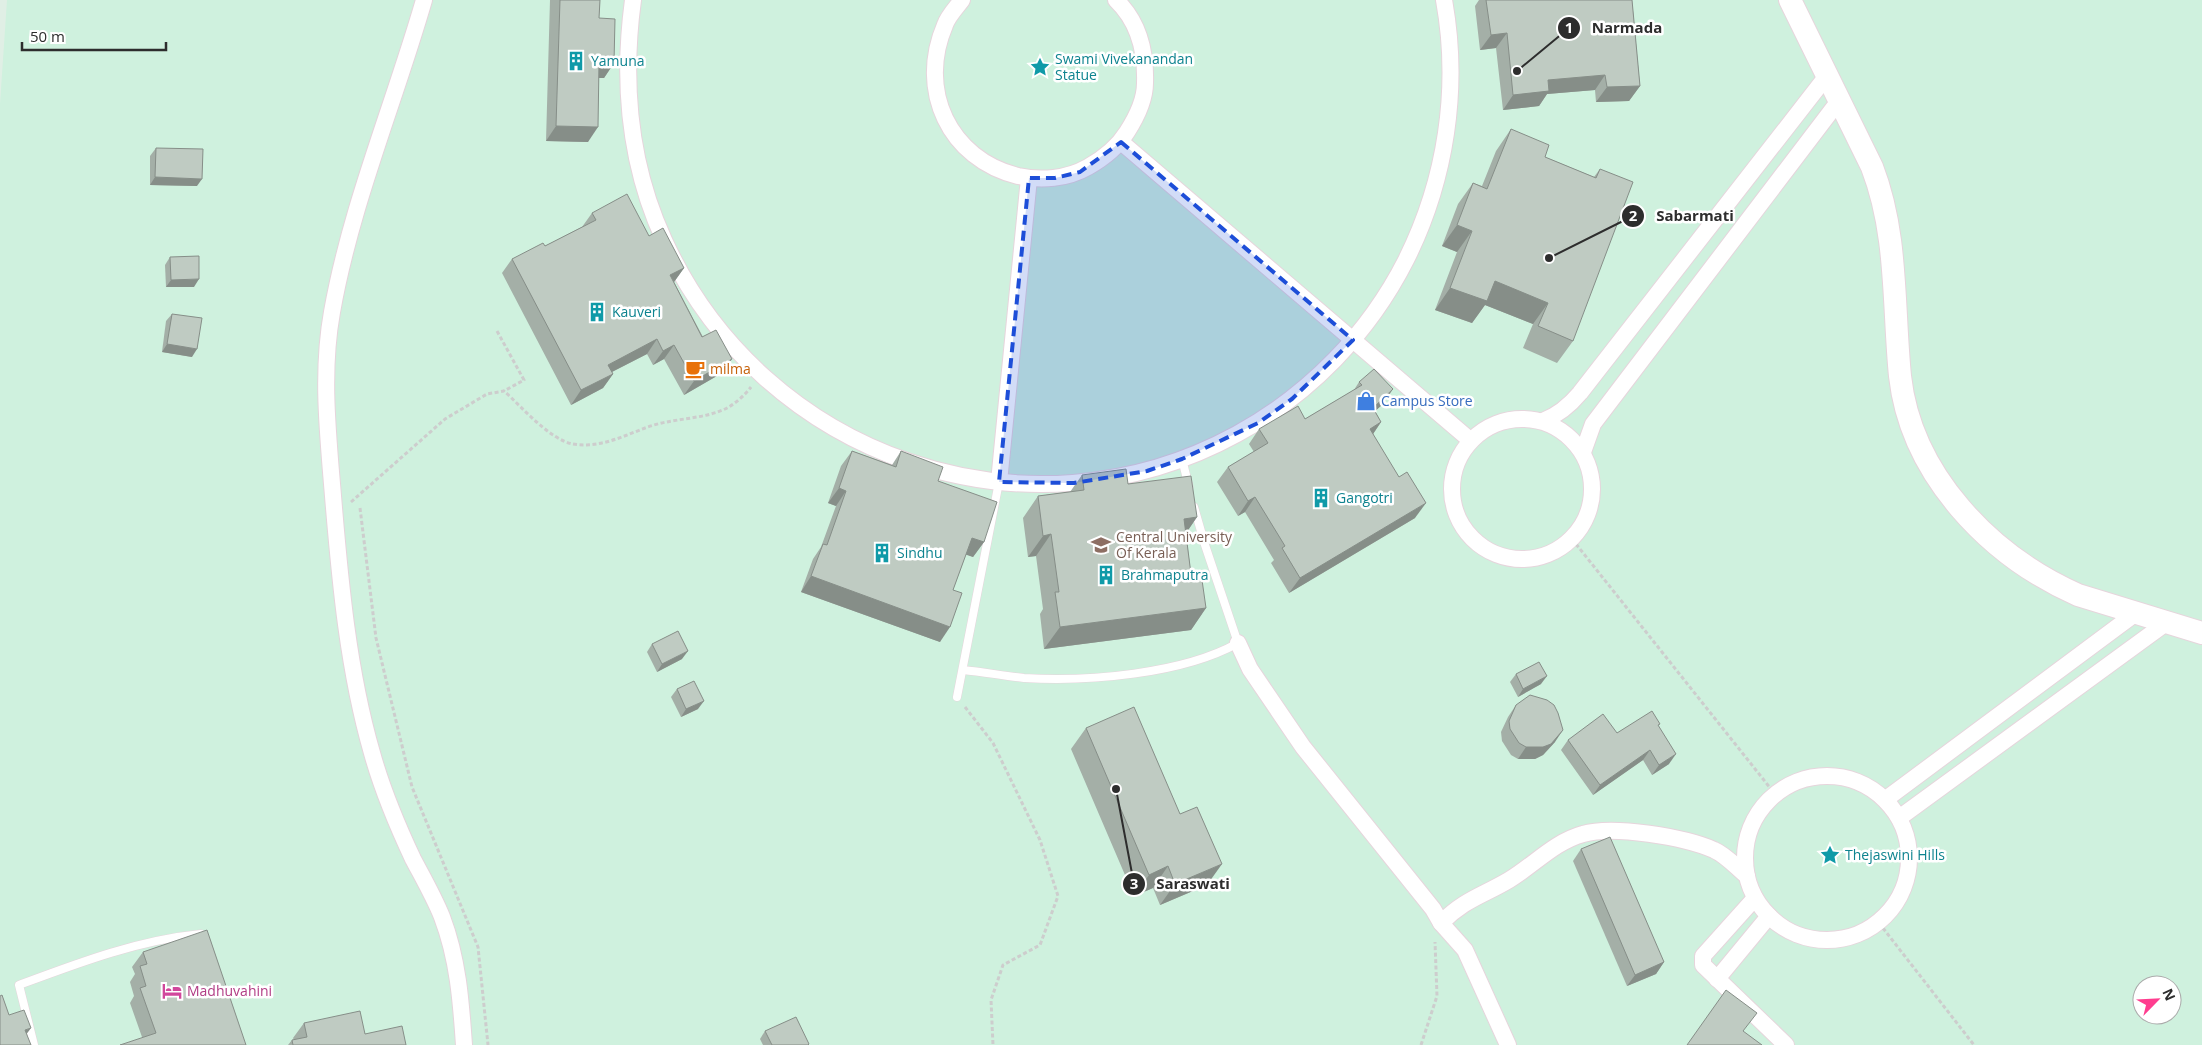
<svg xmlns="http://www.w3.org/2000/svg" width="2202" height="1045" font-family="'Open Sans',sans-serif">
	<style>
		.education { fill: #cff1de; fill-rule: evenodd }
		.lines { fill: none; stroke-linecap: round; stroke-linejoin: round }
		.lane-casing { stroke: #e6d5dc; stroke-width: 9 }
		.street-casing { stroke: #e6d5dc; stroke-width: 18 }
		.secondary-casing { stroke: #e6d5dc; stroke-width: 24 }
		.path { stroke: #cdcdcd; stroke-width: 3; stroke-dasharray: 4 2.5; stroke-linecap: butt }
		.lane { stroke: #fff; stroke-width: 8 }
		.street { stroke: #fff; stroke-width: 16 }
		.secondary { stroke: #fff; stroke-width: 22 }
		.wall { fill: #a4afa7 }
		.shaded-wall { fill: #868e88 }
		.building { fill: #bfcbc2; stroke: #868e88 }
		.marked { fill: #1d4ed8; fill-opacity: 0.2; stroke: #1d4ed8; stroke-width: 4; stroke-dasharray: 10 6; stroke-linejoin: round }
		.labels { text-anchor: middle; stroke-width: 5; stroke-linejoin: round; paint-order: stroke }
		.culture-label { font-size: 14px; fill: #0d838f; stroke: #fff; text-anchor: start }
		.food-label { font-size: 14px; fill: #c56008; stroke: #fff; text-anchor: start }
		.shop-label { font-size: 14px; fill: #366cbe; stroke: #fff; text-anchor: start }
		.education-label { font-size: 14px; fill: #785e54; stroke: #fff; text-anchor: start }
		.hotel-label { font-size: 14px; fill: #b23c85; stroke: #fff; text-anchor: start }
		.leader { fill: none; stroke: #2d2d2d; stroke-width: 2 }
		.callout-dot { fill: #2d2d2d; stroke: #fff; stroke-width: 2 }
		.mark-label { font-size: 15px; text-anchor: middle; font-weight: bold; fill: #fff }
		.callout-label { font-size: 15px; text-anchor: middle; font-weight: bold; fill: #2d2d2d; stroke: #fff; stroke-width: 5; stroke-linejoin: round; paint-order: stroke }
	</style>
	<rect width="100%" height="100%" fill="#e0efe5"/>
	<path class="education" d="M7,0H2202V1045H0V104ZM2142,985H2172V1015H2142Z"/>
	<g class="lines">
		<defs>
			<g id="lane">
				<polyline points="1182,459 1189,487"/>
				<path d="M963,670C984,672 1004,676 1024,678C1087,682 1183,674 1238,643L1205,545L1194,507"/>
				<polyline points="957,697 999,482"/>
				<path d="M34,1045L19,985C78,963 138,940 201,934"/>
			</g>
			<g id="street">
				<path d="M424,0C394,104 351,205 332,312C321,373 328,434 333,496C340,581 348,670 372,753C382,789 397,825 413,859C423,878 434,897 442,917C458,959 461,1001 464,1045"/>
				<path d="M633,0C622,82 629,164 664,240C763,458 1027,549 1237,434C1310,394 1369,333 1406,260C1446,180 1460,88 1444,0"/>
				<path d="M962,0C956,8 948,16 945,25C917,90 949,159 1018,176C1041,181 1067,179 1088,167C1104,158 1117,148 1127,132C1136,118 1145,101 1145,83C1146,52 1139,22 1116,0"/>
				<polyline points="1121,142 1470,440"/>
				<circle cx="1522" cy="489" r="70"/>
				<path d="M1543,421C1558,415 1570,405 1580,393L1826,77"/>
				<polyline points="1583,452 1593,424 1838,102"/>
				<polyline points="999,482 1029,178"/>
				<path d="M1238,643L1250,669L1303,747L1433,909L1441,923C1465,899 1482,896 1509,880C1534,865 1554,842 1583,834C1613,825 1685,837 1714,850C1726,855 1737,868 1747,876"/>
				<circle cx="1827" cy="858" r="82"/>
				<polyline points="1886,799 2136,613"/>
				<polyline points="1899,818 2166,623"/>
				<polyline points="1755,898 1703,956 1703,965 1786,1045"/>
				<polyline points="1441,923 1465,950 1508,1045"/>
				<polyline points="1717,979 1769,916"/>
			</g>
			<path id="secondary" d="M1790,0L1872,167C1898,234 1893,305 1900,376C1911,475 1990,556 2078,595L2202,633"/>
		</defs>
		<use href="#lane" class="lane-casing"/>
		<use href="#street" class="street-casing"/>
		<use href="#secondary" class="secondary-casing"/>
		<g class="path">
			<polyline points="497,331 524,380 504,391"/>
			<path d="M351,502L445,419L487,394L504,391C522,407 550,440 573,444C603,449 628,433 654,425C678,418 703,419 725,409C735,404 744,396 751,387"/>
			<polyline points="360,508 376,638 412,787 478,947 488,1045"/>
			<polyline points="1572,539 1775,794"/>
			<polyline points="965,707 993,743 1040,840 1058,896 1040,945 1003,965 991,1000 993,1045"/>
			<polyline points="1879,923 1974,1045"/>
			<polyline points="1421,1045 1437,996 1435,942"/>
		</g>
		<use href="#lane" class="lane"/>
		<use href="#street" class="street"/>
		<use href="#secondary" class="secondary"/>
	</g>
	<g class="wall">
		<polygon points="550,0 600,0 599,18 614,63 604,78 599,78 588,142 546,141"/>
		<polygon points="1479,0 1632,0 1640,86 1629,101 1596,102 1595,90 1547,94 1539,106 1503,110 1496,48 1480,50 1475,6"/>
		<polygon points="1511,129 1545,157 1594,177 1600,169 1573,341 1557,363 1523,348 1533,324 1485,305 1472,323 1435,310 1457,252 1442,246 1458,204 1473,183 1482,186 1496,151"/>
		<polygon points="156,148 197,186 150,185 150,156"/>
		<polygon points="592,213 649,236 684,268 674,282 722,373 684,395 664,359 653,365 647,354 612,372 613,374 603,388 571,405 502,273 512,259 545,246 582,227"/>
		<polygon points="170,257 194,287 166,287 165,265"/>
		<polygon points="172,314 192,357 162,352 166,321"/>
		<polygon points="1359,382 1383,404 1375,411 1381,422 1373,434 1415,518 1289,593 1271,563 1274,560 1245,512 1238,516 1217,482 1228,467 1254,452 1249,444 1259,429 1305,419 1354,390"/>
		<polygon points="852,451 892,465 901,451 938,481 984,542 973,557 966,554 953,590 940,642 801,592 813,559 821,547 836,506 828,503 841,466"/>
		<polygon points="1082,475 1128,484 1197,517 1186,533 1191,574 1206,608 1191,630 1044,649 1040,614 1043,609 1036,556 1028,557 1023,518 1038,496 1070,492"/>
		<polygon points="652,644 682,659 657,672 647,652"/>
		<polygon points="1516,674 1541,684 1518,697 1510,682"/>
		<polygon points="677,689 698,709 681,717 671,697"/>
		<polygon points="1516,705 1555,742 1543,755 1535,759 1518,759 1511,755 1502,741 1501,732 1508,717"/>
		<polygon points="1658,727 1669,764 1652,775 1643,760 1593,795 1561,750 1568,740"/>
		<polygon points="1086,728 1207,885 1160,905 1153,888 1134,896 1071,749"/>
		<polygon points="1581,849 1664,962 1656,974 1627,986 1573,861"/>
		<polygon points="143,952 246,1045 142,1037 130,1003 134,996 130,982 135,974 132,967"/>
		<polygon points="304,1023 365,1034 406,1045 288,1045 292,1040 294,1040 293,1038"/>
		<polygon points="765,1031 809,1044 809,1045 763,1045 760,1039"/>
	</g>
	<g class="shaded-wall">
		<polygon points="1507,33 1496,48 1480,50 1491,35"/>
		<polygon points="599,63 614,63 604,78 589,78"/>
		<polygon points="1605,75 1595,90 1547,94 1539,106 1503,110 1513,95 1548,80"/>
		<polygon points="1640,86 1629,101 1596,102 1607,87"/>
		<polygon points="556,126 598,127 588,142 546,141"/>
		<polygon points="155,177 202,179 197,186 150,185"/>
		<polygon points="1457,225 1472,231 1457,252 1442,246"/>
		<polygon points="684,268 674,282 670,275"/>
		<polygon points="199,279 194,287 166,287 171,280"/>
		<polygon points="1495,281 1548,303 1533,324 1485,305 1472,323 1435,310 1450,288"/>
		<polygon points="657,339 647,354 598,379 608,365"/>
		<polygon points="167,344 197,349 192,357 162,352"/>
		<polygon points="674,345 664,359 653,365 663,351"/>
		<polygon points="732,359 722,373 684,395 694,381"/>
		<polygon points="613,374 603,388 571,405 581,390"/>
		<polygon points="1393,389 1383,404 1362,423 1373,408"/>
		<polygon points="1381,422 1371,437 1370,429"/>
		<polygon points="839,488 846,491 836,506 828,503"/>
		<polygon points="1255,497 1245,512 1238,516 1248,501"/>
		<polygon points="1426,503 1415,518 1289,593 1300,578"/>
		<polygon points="1197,517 1182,539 1184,519"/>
		<polygon points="1051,534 1036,556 1028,557 1043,536"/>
		<polygon points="972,538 984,542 973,557 961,553"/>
		<polygon points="811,576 950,627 940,642 801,592"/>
		<polygon points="1206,608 1191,630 1044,649 1060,627"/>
		<polygon points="688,651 682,659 657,672 662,664"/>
		<polygon points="1547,676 1541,684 1518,697 1523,689"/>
		<polygon points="704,701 698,709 681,717 686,709"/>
		<polygon points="1563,730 1555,742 1543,755 1535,759 1518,759 1526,747"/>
		<polygon points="1650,750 1643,760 1593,795 1600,785"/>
		<polygon points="1676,754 1669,764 1652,775 1659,765"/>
		<polygon points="1222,864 1207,885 1160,905 1175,884"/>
		<polygon points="1168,866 1153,888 1134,896 1149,875"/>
		<polygon points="1664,962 1656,974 1627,986 1635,975"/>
		<polygon points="31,1028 20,1043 25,1030"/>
	</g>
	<g class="building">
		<polygon points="560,0 600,0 599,18 615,19 614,63 599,63 598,127 556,126"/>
		<polygon points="1486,0 1632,0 1640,86 1607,87 1605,75 1548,80 1549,91 1513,95 1507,33 1491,35"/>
		<polygon points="1511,129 1549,145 1545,157 1596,178 1600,169 1633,182 1573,341 1538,326 1548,303 1495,281 1487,301 1450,288 1472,231 1457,225 1473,183 1487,189"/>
		<polygon points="156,148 203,149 202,179 155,177"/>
		<polygon points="627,194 649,236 663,228 684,268 670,275 702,337 716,330 732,359 694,381 674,345 663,351 657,339 608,365 613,374 581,390 512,259 543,243 545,246 596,220 592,213"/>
		<polygon points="199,256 199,279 171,280 170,257"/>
		<polygon points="172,314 202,318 197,349 167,344"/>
		<polygon points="1374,369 1393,389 1373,408 1381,422 1370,429 1399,477 1407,472 1426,503 1300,578 1282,548 1285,546 1255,497 1248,501 1228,467 1268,443 1259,429 1298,406 1305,419 1362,385 1359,382"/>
		<polygon points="852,451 896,467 901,451 943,467 938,481 997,502 984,542 972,538 953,590 962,593 950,627 811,576 823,544 827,545 846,491 839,488"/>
		<polygon points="1126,469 1128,484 1191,476 1197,517 1184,519 1191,574 1201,573 1206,608 1060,627 1055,592 1059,592 1051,534 1043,536 1038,496 1084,490 1082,475"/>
		<polygon points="678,631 688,651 662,664 652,644"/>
		<polygon points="1539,662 1547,676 1523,689 1516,674"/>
		<polygon points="694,681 704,701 686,709 677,689"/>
		<polygon points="1530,695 1547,700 1554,705 1558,713 1563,730 1551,744 1543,747 1526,747 1519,743 1510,729 1509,721 1516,705"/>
		<polygon points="1134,707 1180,814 1197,807 1222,864 1175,884 1168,866 1149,875 1086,728"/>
		<polygon points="1652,711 1660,724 1658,725 1676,754 1659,765 1650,750 1600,785 1568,740 1603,714 1617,733"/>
		<polygon points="1610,837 1664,962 1635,975 1581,849"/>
		<polygon points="207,930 246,1045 120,1045 156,1033 140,988 146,986 140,966 147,964 143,952"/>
		<polygon points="1726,990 1757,1013 1743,1031 1762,1045 1687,1045"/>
		<polygon points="2,995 9,1015 24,1010 31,1028 25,1030 31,1045 0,1045 0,996"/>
		<polygon points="360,1011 365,1034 402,1026 406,1045 293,1045 292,1040 307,1037 304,1023"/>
		<polygon points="796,1017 809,1044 808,1045 772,1045 765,1031"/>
	</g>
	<path class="marked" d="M1121,142L1353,340L1292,399L1258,423L1182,459L1147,471L1074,483L999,482L1029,178H1055L1080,172Z"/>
	<defs>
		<symbol id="building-bare" viewBox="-9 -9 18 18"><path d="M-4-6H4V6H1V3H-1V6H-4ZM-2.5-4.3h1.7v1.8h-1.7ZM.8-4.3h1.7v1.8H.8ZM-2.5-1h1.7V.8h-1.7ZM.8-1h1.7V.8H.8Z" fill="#0f9aa8" stroke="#fff" stroke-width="2.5" paint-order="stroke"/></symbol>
		<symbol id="sight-bare" viewBox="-9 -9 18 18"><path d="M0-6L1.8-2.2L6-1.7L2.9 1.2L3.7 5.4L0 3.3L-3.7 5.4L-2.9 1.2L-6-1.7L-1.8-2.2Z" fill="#0f9aa8" stroke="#fff" stroke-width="2.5" paint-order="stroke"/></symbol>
		<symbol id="cafe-bare" viewBox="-9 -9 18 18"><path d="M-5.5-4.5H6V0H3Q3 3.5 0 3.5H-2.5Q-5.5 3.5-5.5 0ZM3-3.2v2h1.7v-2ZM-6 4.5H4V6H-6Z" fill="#e8710a" stroke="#fff" stroke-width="2.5" paint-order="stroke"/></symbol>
		<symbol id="shop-bare" viewBox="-9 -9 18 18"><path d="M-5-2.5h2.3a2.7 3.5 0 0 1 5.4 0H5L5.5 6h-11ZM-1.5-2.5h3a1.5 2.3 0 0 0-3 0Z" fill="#3f7fe0" stroke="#fff" stroke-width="2.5" paint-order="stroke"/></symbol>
		<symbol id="university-bare" viewBox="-9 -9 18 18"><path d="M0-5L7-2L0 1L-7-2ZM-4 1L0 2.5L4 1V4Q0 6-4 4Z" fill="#8d6e63" stroke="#fff" stroke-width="2.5" paint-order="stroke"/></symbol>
		<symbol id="hotel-bare" viewBox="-9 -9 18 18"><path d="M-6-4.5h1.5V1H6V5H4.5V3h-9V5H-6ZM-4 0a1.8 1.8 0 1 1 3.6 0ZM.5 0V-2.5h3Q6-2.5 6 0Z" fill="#d1479c" stroke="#fff" stroke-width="2.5" paint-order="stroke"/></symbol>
	</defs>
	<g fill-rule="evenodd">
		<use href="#building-bare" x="562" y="47" width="28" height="28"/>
		<use href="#sight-bare" x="1026" y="53" width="28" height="28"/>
		<use href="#building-bare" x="583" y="298" width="28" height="28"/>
		<use href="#cafe-bare" x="681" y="355" width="28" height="28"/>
		<use href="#shop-bare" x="1352" y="387" width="28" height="28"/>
		<use href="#building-bare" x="1307" y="484" width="28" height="28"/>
		<use href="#university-bare" x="1087" y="531" width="28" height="28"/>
		<use href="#building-bare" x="868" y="539" width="28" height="28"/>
		<use href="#building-bare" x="1092" y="561" width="28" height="28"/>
		<use href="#sight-bare" x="1816" y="841" width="28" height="28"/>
		<use href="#hotel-bare" x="158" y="977" width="28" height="28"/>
	</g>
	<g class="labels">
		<g class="culture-label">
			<text x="1055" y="64">Swami Vivekanandan<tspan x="1055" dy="16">Statue</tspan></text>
			<text x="591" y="66">Yamuna</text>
			<text x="612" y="317">Kauveri</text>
			<text x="1336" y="503">Gangotri</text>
			<text x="897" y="558">Sindhu</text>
			<text x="1121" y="580">Brahmaputra</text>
			<text x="1845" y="860">Thejaswini Hills</text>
		</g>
		<g class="food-label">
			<text x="710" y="374">milma</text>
		</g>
		<g class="shop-label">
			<text x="1381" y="406">Campus Store</text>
		</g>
		<g class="education-label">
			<text x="1116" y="542">Central University<tspan x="1116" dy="16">Of Kerala</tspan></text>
		</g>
		<g class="hotel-label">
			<text x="187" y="996">Madhuvahini</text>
		</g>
	</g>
	<path class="leader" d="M1517 71L1569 28M1549 258L1633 216M1116 789L1134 884"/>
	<g class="callout-dot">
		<circle cx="1517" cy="71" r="5"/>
		<circle cx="1549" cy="258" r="5"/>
		<circle cx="1116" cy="789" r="5"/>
		<circle cx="1569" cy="28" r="12"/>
		<circle cx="1633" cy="216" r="12"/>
		<circle cx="1134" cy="884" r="12"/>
	</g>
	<g class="mark-label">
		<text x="1569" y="33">1</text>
		<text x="1633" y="221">2</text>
		<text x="1134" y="889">3</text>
	</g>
	<g class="callout-label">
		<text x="1627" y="33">Narmada</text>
		<text x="1695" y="221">Sabarmati</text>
		<text x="1193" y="889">Saraswati</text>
	</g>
	<g transform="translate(2157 1000) rotate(66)"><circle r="24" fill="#ffffff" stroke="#ababab"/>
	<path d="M0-4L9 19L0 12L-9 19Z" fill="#ff3d8f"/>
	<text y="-8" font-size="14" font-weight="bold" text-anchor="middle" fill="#2d2d2d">N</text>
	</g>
	<path d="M22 42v8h144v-8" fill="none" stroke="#2d2d2d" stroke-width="2.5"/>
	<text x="30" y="42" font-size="15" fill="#2d2d2d" stroke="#ffffff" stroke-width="4" paint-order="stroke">50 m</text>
</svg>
